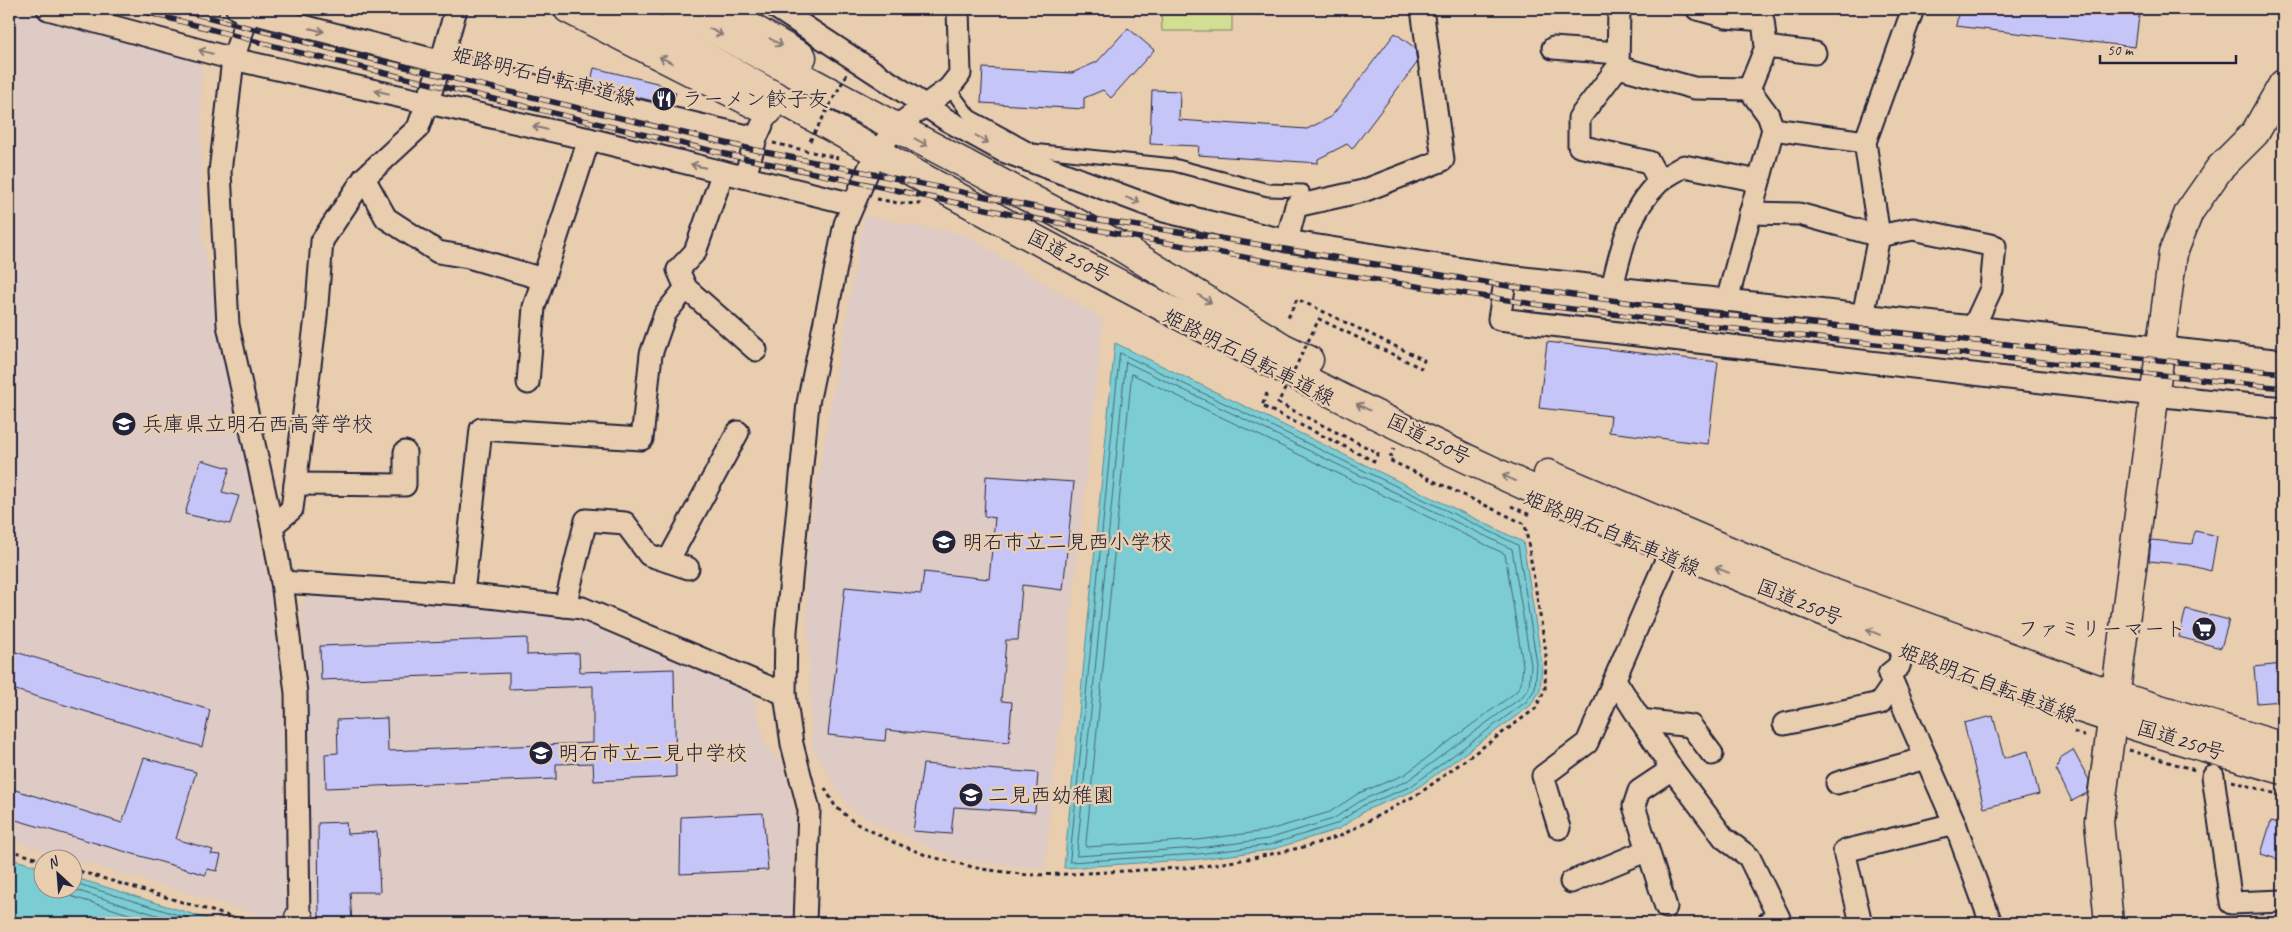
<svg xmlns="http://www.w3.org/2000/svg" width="2292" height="932" font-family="Caveat,'Klee One',sans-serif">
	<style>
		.built { fill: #decbc5 }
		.green { fill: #d2df92; stroke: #7a8066 }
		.water { fill: #7ccdd3; stroke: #588996 }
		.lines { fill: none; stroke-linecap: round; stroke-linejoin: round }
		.shore { stroke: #466678; stroke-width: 1 }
		.building { fill: #c6c5f7; stroke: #22223b }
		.service-casing { stroke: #22223b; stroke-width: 15 }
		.minor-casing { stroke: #22223b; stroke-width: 25 }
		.tertiary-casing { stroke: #22223b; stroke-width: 31 }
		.trunk-casing { stroke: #22223b; stroke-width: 31 }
		.path { stroke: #22223b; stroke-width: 3; stroke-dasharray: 4 4; stroke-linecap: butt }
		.service { stroke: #e8cdaf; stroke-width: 11 }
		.minor { stroke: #e8cdaf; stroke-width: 21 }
		.tertiary { stroke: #e8cdaf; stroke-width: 28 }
		.trunk { stroke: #e8cdaf; stroke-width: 28 }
		.rail-casing { stroke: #22223b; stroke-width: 5.5 }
		.rail { stroke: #e8cdaf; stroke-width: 4; stroke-dasharray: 11; stroke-linecap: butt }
		.path-bridge { stroke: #22223b; stroke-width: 3; stroke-dasharray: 4 4; stroke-linecap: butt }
		.oneway { stroke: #857875 }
		.labels { text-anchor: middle; stroke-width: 5; stroke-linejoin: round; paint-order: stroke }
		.street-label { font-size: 21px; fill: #22223b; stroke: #e8cdaf }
		.poi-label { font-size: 21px; fill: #22223b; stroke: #e8cdaf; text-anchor: start }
	</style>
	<rect width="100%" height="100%" fill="#e8cdaf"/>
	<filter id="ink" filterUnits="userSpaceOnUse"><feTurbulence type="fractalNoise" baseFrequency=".02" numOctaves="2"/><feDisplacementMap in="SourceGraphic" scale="10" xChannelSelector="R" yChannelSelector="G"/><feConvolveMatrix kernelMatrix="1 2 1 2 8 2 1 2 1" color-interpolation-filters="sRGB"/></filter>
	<g filter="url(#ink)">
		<g class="built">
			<polygon points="9,9 201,58 202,234 274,615 282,696 286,923 9,840"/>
			<polygon points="864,216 965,235 1103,319 1044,869 956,859 873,822 848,807 812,747 806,575 813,509"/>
			<polygon points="309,594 529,610 605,628 745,687 755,700 764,742 784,765 795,813 791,923 311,923 307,683 301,603"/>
		</g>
		<polygon class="green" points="1161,9 1232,9 1232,31 1162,31"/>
		<g class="water">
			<polygon points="1115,343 1523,542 1542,664 1540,691 1530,706 1413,791 1366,810 1339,829 1270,850 1199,859 1064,868"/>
			<polygon points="9,858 42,868 42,890 72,890 73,877 221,923 9,923"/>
		</g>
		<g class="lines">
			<g class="shore">
				<polygon points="1120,353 1518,545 1537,664 1535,689 1526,702 1410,787 1364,805 1336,824 1269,845 1198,854 1070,862"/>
				<polygon points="1126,362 1512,549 1531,665 1529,687 1522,697 1407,781 1362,800 1333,819 1268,839 1198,848 1077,856"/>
				<polygon points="1132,374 1505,554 1523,665 1521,684 1516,692 1404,775 1359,793 1330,812 1266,831 1197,840 1086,847"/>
				<polyline points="72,882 204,923"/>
				<polyline points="72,889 183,923"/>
				<polyline points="59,890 67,895 158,923"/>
			</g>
		</g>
		<g class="building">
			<polygon points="1959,9 2140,9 2135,47 1956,26"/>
			<polygon points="1128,28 1154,50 1111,98 1103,90 1084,98 1084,109 981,103 983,68 1072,73 1097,62"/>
			<polygon points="1395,33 1415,48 1417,63 1352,149 1347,144 1318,159 1318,163 1198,155 1199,146 1150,144 1152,90 1180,91 1179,120 1307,129 1331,117"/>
			<polygon points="594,68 657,83 676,93 670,105 590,86"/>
			<polygon points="1547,342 1718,362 1708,444 1609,432 1611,416 1539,408"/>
			<polygon points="201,460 230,468 222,492 239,496 230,524 185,514"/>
			<polygon points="986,476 1074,482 1063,590 1022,585 1018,640 1006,640 1001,701 1012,702 1009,742 886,730 885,741 828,735 845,587 921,594 924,572 989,579 995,518 984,516"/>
			<polygon points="2195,531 2217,536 2211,571 2189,565 2149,561 2151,540 2192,544"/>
			<polygon points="2186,609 2229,620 2221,648 2179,637"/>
			<polygon points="527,638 527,655 579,653 580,672 674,669 676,777 594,781 593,763 556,764 556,779 326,788 325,754 338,753 337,720 387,718 388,751 593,743 593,686 509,689 509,673 321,680 320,646"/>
			<polygon points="9,650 210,710 202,747 9,688"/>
			<polygon points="2283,664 2283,701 2257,703 2254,667"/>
			<polygon points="1993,716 2004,758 2028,751 2039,794 1984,808 1964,723"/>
			<polygon points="2073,750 2089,780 2087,793 2072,801 2056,770 2060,758"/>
			<polygon points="144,758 196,772 176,839 213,850 211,854 221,855 217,871 207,869 206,875 9,818 9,788 122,823"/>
			<polygon points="923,764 1038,773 1035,812 954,807 951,834 913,831"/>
			<polygon points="763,813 768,870 680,874 681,817"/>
			<polygon points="2271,821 2283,824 2283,861 2261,854"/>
			<polygon points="346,822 347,834 377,832 380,892 350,892 352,923 319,923 318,823"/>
		</g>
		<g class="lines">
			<defs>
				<polyline id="service" points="949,88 970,116 1032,150 1174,165 1268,190 1303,191"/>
				<g id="minor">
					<polyline points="48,9 233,59 589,139 853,204"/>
					<polyline points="237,9 559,92 756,138"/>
					<polyline points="250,9 233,59 220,172 228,325 272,526 282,582 296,693 299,918"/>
					<polyline points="778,9 947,120 1003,151 1164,211 1287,241 1506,276 2283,361"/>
					<polyline points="1619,9 1618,67 1579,118 1579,146 1649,162 1659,181"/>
					<polyline points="1697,9 1726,17 1763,20 1766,47 1749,89"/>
					<polyline points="1766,47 1815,53"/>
					<polyline points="1553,48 1618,53"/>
					<polyline points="1618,67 1694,88 1749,89 1768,115 1773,129 1727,301"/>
					<polyline points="1773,129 1865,142"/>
					<polyline points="723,172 695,252 678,270 686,288 756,350"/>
					<polyline points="745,177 756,138 762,125"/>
					<polyline points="364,178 386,218 438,252 468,257 543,279"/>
					<polyline points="1750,213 1799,214 1879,236 1913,229 1995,246 1991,289 1973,328"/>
					<polyline points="1287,241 1296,206 1363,191 1443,160 1422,9"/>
					<polyline points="1506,276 1499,319 2154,395 2283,408"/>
					<path d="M1612,288C1621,250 1629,210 1658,183C1665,176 1676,171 1684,166L1759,181"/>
					<polyline points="1863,316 1879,236 1865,142 1913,9"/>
					<polyline points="528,383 534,307 589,139"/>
					<polyline points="295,484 405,485 405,452"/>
					<polyline points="272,526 292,509 316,317 322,241 364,178 418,128 440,66 456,9"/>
					<polyline points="668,561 738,432"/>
					<polyline points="282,582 463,594 582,608 785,694"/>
					<polyline points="463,594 481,429 642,439 651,354 665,314 686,288"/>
					<polyline points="565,606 586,520 625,523 649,555 688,568"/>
					<polyline points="1904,645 1899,666 1889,674 1955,824 1991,923"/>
					<polyline points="1615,680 1672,769 1724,838 1749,857 1779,918 1768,923"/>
					<polyline points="1640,720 1691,726 1712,754"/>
					<polyline points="1784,724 1880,703 1893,684"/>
					<polyline points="2213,776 2231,903 2283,901"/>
					<polyline points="1837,783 1926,758"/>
					<polyline points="1559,828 1543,776 1587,743 1671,549"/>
					<polyline points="1571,882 1648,850"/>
					<polyline points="1666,907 1634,806 1639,791 1672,769"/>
					<polyline points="805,923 809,810 792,744 785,694 786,631 808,403 845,224 870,166 894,128 949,88 960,74 958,9"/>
					<polyline points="1861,923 1844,851 1955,824"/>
				</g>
				<g id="tertiary">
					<polyline points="299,918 299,923"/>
					<polyline points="2109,923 2099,821 2173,253 2189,212 2219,169 2255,133 2283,84"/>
				</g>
				<g id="trunk">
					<polyline points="568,9 768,111"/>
					<path d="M620,9C906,170 1194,331 1491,470C1583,513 1677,551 1771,590C1884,636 1999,682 2116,720C2171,738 2227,754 2283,770"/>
					<polyline points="674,9 1118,245 1282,347 1309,360"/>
					<polyline points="719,9 802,57"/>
					<polyline points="1548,474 1805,583 2114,695 2283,747"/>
				</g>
			</defs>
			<use href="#service" class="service-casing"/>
			<use href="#minor" class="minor-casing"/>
			<use href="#tertiary" class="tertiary-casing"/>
			<use href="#trunk" class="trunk-casing"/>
			<g class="path">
				<polyline points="203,9 220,13"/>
				<polyline points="773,143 838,158"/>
				<polyline points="877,199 898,203 923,204"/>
				<polyline points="1511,506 1532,516"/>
				<polyline points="2074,732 2087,737"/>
				<polyline points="2129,750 2195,770"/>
				<polyline points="2232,781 2283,796"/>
				<polyline points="825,788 835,806 855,823 893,842 928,856 981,869 1028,875 1070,874 1199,867 1253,858 1304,847 1340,836 1420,793 1535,709 1545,690 1546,652 1525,524 1389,460 1394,449"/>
				<polyline points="9,850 42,860"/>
				<polyline points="72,869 252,923"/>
			</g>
			<use href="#service" class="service"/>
			<use href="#minor" class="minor"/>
			<use href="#tertiary" class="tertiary"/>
			<use href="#trunk" class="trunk"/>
			<defs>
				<g id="rail">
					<polyline points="134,9 297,52 747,159 1010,214 1331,273 1540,305 1717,327 2283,388"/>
					<polyline points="176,9 359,56 751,149 1099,220 1225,239 1514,287 1707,313 2283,373"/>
				</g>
			</defs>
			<use href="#rail" class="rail-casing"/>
			<use href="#rail" class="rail"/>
			<g class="path-bridge">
				<polyline points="810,141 848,72"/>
				<polyline points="1267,393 1262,406 1374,461 1378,453 1278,403 1319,319 1421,368 1424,360 1297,299 1288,318"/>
			</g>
		</g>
		<defs><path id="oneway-shaft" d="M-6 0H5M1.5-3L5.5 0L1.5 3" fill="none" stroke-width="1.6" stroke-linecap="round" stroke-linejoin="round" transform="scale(1.25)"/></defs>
		<g class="oneway">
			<use href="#oneway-shaft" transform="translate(317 30) rotate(14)"/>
			<use href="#oneway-shaft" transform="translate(716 32) rotate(28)"/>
			<use href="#oneway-shaft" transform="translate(776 42) rotate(30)"/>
			<use href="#oneway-shaft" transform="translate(206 52) rotate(-165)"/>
			<use href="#oneway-shaft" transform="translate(666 60) rotate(-153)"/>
			<use href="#oneway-shaft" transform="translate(382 92) rotate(-167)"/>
			<use href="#oneway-shaft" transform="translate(540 128) rotate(-167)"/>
			<use href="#oneway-shaft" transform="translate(982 139) rotate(30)"/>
			<use href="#oneway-shaft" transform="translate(921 142) rotate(28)"/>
			<use href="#oneway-shaft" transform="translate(698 166) rotate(-166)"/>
			<use href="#oneway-shaft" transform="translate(1133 200) rotate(20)"/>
			<use href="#oneway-shaft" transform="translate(1065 218) rotate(28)"/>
			<use href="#oneway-shaft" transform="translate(1205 299) rotate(32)"/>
			<use href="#oneway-shaft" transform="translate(1363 407) rotate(-154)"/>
			<use href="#oneway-shaft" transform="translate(1509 478) rotate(-156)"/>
			<use href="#oneway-shaft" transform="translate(1722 570) rotate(-158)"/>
			<use href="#oneway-shaft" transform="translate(1873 632) rotate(-158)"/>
		</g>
	</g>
	<defs>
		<symbol id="restaurant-disc" viewBox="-11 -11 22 22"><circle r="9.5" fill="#22223b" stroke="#e8cdaf"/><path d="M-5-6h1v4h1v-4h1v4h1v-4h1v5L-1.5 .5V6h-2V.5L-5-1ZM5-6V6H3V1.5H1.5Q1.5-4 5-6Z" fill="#fff"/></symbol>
		<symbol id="school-disc" viewBox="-11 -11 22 22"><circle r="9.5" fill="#22223b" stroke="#e8cdaf"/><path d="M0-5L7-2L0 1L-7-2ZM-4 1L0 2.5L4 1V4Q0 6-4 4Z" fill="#fff"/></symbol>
		<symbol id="supermarket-disc" viewBox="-11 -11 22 22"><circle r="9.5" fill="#22223b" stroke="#e8cdaf"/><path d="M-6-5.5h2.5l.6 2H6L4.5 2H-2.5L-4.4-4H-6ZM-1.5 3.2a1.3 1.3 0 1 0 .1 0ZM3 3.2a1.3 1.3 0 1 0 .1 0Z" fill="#fff"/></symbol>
	</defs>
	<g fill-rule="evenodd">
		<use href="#restaurant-disc" x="650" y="85" width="28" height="28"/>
		<use href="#school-disc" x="110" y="410" width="28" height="28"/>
		<use href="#school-disc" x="930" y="528" width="28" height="28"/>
		<use href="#supermarket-disc" x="2190" y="615" width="28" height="28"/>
		<use href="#school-disc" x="527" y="739" width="28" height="28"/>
		<use href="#school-disc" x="957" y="781" width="28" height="28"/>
	</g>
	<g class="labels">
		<g class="street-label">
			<text transform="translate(544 76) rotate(14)" y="7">姫路明石自転車道線</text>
			<text transform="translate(1069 256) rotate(28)" y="7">国道250号</text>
			<text transform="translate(1249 357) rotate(27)" y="7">姫路明石自転車道線</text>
			<text transform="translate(1429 439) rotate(26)" y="7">国道250号</text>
			<text transform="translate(1612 533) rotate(23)" y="7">姫路明石自転車道線</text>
			<text transform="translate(1800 602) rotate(22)" y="7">国道250号</text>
			<text transform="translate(1988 683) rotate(21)" y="7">姫路明石自転車道線</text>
			<text transform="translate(2181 740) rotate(17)" y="7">国道250号</text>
		</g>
		<g class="poi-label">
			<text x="682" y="106">ラーメン餃子友</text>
			<text x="142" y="431">兵庫県立明石西高等学校</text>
			<text x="962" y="549">明石市立二見西小学校</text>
			<text x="2186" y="636" text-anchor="end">ファミリーマート</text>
			<text x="558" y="760">明石市立二見中学校</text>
			<text x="988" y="802">二見西幼稚園</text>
		</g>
	</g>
	<rect width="2292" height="932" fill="none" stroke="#e8cdaf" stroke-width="30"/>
	<rect x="15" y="15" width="2262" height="902" fill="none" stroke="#22223b" stroke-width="2" filter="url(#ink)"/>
	<g transform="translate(58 874) rotate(334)"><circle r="24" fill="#e8cdaf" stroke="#998981"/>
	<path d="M0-4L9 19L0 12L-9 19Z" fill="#22223b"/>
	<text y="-8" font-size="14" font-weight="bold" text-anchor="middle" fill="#22223b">N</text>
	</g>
	<path d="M2100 55v8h136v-8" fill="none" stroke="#22223b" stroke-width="2.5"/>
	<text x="2107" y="55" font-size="15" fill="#22223b" stroke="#e8cdaf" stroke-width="4" paint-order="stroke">50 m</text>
</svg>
